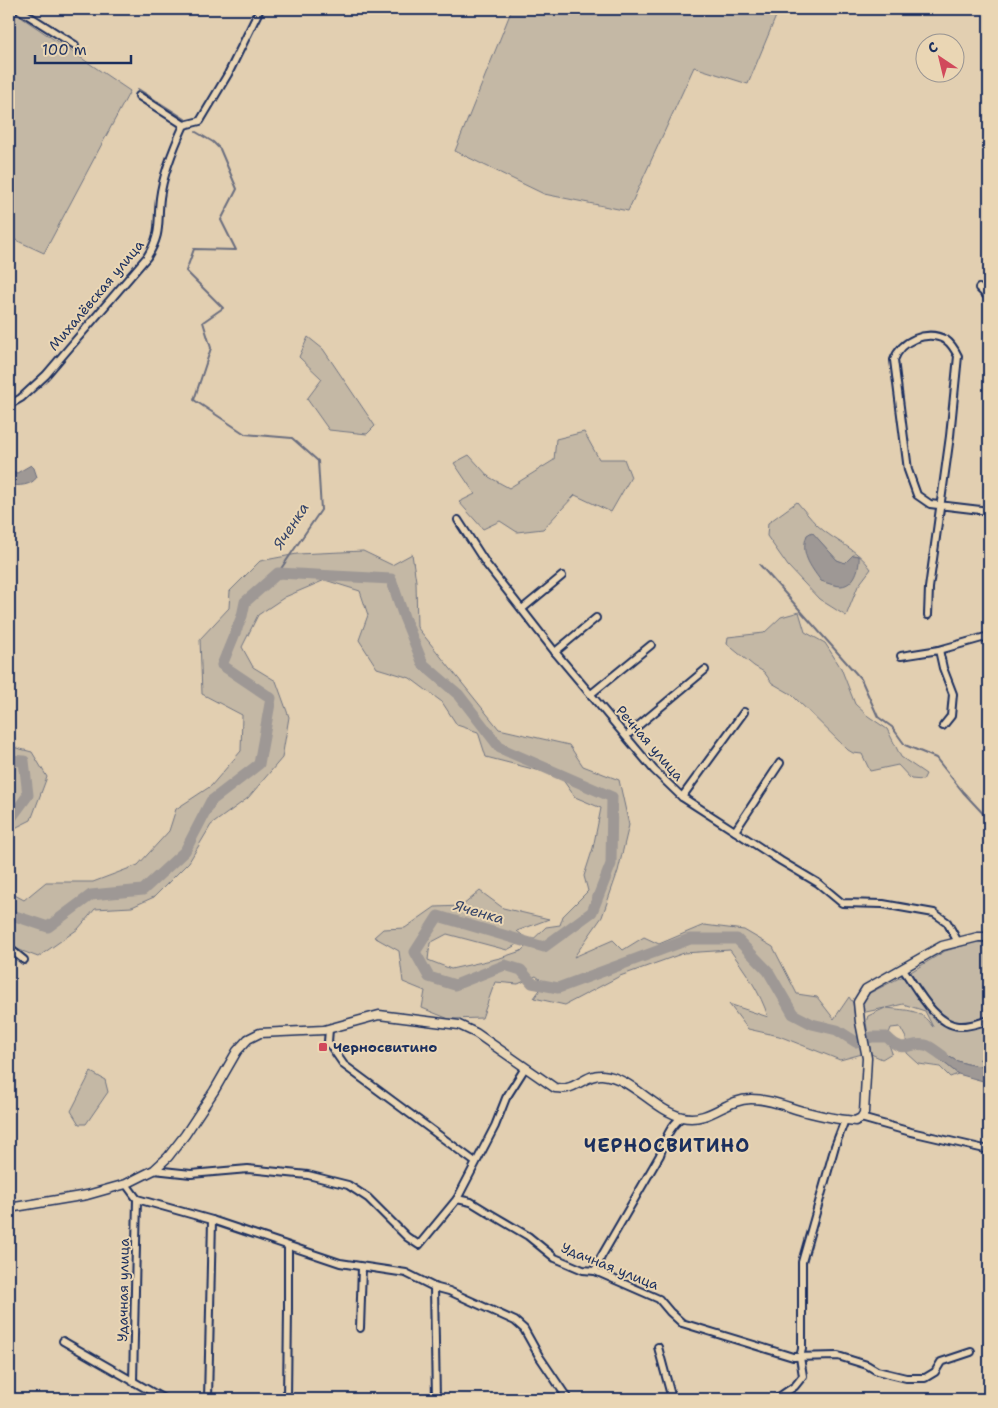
<svg xmlns="http://www.w3.org/2000/svg" width="998" height="1408" font-family="'Shantell Sans',sans-serif">
	<style>
		.green { fill: #c4b8a5; stroke: #707482; fill-rule: evenodd }
		.water { fill: #9e9895; stroke: #6a6e7f }
		.lines { fill: none; stroke-linecap: round; stroke-linejoin: round }
		.stream { stroke: #6a6e7f; stroke-width: 2 }
		.river { stroke: #9e9895; stroke-width: 11 }
		.minor-casing { stroke: #1b2f5e; stroke-width: 10 }
		.tertiary-casing { stroke: #1b2f5e; stroke-width: 11 }
		.minor { stroke: #ead6b4; stroke-width: 6 }
		.tertiary { stroke: #ead6b4; stroke-width: 8 }
		.poi-dot { fill: #d1495b; stroke: #ead6b4; stroke-width: 2 }
		.labels { text-anchor: middle; stroke-width: 4; stroke-linejoin: round; paint-order: stroke }
		.street-label { font-size: 14px; fill: #1b2f5e; stroke: #ead6b4 }
		.poi-label { font-size: 14px; font-weight: bold; fill: #1b2f5e; stroke: #ead6b4; text-anchor: start }
		.water-label { font-size: 15px; font-style: italic; fill: #354469; stroke: #ead6b4 }
		.district-label { font-size: 19px; font-weight: bold; letter-spacing: 1px; fill: #1b2f5e; stroke: #ead6b4 }
	</style>
	<rect width="100%" height="100%" fill="#e2cfb1"/>
	<filter id="ink" filterUnits="userSpaceOnUse"><feTurbulence type="fractalNoise" baseFrequency=".02" numOctaves="2"/><feDisplacementMap in="SourceGraphic" scale="10" xChannelSelector="R" yChannelSelector="G"/><feConvolveMatrix kernelMatrix="1 2 1 2 8 2 1 2 1" color-interpolation-filters="sRGB"/></filter>
	<g filter="url(#ink)">
		<g class="green">
			<polygon points="9,9 130,91 44,253 9,237"/>
			<polygon points="512,9 779,9 748,84 694,67 628,211 544,194 455,151"/>
			<polygon points="308,337 323,349 375,426 367,434 329,430 307,399 322,379 299,357"/>
			<polygon points="584,432 599,459 624,459 631,477 611,512 575,495 543,529 517,532 500,521 483,529 459,502 475,494 454,463 469,455 489,477 509,488 554,460 556,439"/>
			<path d="M797,502C803,509 810,518 817,525C835,542 857,548 871,569L858,586L846,616L819,599L788,566L767,536L768,523ZM816,537L837,560L845,563L853,556L842,586Z"/>
			<path d="M363,551L392,565L412,554L416,581L417,627L499,729L569,745L583,766L619,780L629,825L618,871L602,917L574,957L613,940L623,950L644,937L659,944L704,925L744,930L773,947L797,994L817,997L834,1019L849,997L853,1003L856,1026L862,1054L840,1060L779,1036L748,1029L729,1004L768,1017C761,993 745,971 730,950L684,953L620,976L565,1005L534,998L545,983L536,976L518,984L495,982L482,1018L449,1019L422,1008L425,991L403,982L399,951L374,937L383,929L405,928L435,907L462,906L480,891L503,908L549,919L517,931L527,939L507,950L447,934L430,943L428,960L451,969L500,958L521,951L546,927L560,925L563,916L588,891L584,876L593,848L601,808L575,797L560,776L486,757L478,732L457,725L442,702L410,678L377,668L359,640L368,615L360,591L325,580L285,597L258,615L242,647L253,667L276,681L289,717L282,758L248,798L211,825L189,862L154,897L132,907L95,909L78,929L38,957L9,946V892L24,900L46,882H93L138,865L169,831L176,809L211,786L241,751L242,715L202,694L200,639L229,608L230,591L260,561L297,554Z"/>
			<polygon points="799,612 805,632 825,643 841,668 855,704 868,716 887,729 901,757 926,774 923,780 911,779 898,765 870,771 862,754 853,753 848,750 791,694 772,683 764,672 754,666 727,644 728,637 764,633 781,617"/>
			<polygon points="9,746 32,752 47,777 31,820 11,830 9,834"/>
			<path d="M976,942L989,943V1062L979,1059L986,1066C974,1066 964,1064 953,1059C944,1053 938,1047 927,1049L958,1074L950,1077L940,1067L919,1064L907,1053L906,1038L900,1027L891,1028L887,1039L892,1053L882,1059L871,1054L866,1022L868,1016L885,1008L861,1013L864,996L909,973L945,951ZM903,1004L925,1011L933,1027C919,1008 909,1011 887,1008Z"/>
			<polygon points="91,1072 105,1080 108,1092 86,1124 79,1124 71,1111"/>
		</g>
		<g class="water">
			<path d="M31,465L34,468L37,477C31,486 19,486 9,485V475L11,471L17,473Z"/>
			<path d="M812,532L837,560L845,563L853,555L859,556C860,567 855,585 841,586C835,586 827,583 821,581C810,566 800,553 807,535Z"/>
			<path d="M926,1048C941,1048 943,1054 955,1060C965,1064 975,1066 986,1066L989,1071V1086L983,1081L958,1074Z"/>
		</g>
		<g class="lines">
			<g class="stream">
				<polyline points="138,89 185,119"/>
				<polyline points="196,132 213,142 220,149 237,189 221,220 236,250 194,249 186,271 223,308 203,322 211,348 194,400 245,434 292,438 318,461 321,510 278,573"/>
				<polyline points="760,565 861,679 878,717 892,727 905,745 936,758 963,792 989,820"/>
			</g>
			<g class="river">
				<polyline points="9,760 24,761 28,795 9,821"/>
				<path d="M9,914L48,927L91,895L143,890L185,851L211,801L259,764L271,698L222,665L242,616L245,602L278,573L391,579L404,617L423,664L459,695L500,748L612,797L611,864L592,912L544,947L438,916L415,952L429,977L455,985L505,965L521,970L532,983L558,988L690,939H737L768,971L793,1014L812,1024L837,1030L856,1042L872,1037H887C904,1055 908,1042 925,1045C931,1046 938,1053 943,1056"/>
			</g>
			<defs>
				<g id="minor">
					<polyline points="18,9 75,45"/>
					<polyline points="139,96 184,125 200,121 228,74 260,9"/>
					<polyline points="979,288 989,298"/>
					<path d="M9,405L21,398L46,375L147,257C162,233 157,224 160,198C163,174 174,147 184,125"/>
					<polyline points="458,520 487,565 555,652 654,770 682,797 781,861 818,883 842,903 883,904 934,913 947,922 958,942"/>
					<polyline points="522,609 562,576"/>
					<path d="M928,615L929,588L950,436L958,356C955,350 952,344 946,340C926,329 901,341 894,360L908,470L917,495L930,504L989,511"/>
					<polyline points="939,650 943,668 953,694 951,716 943,726"/>
					<polyline points="555,652 596,618"/>
					<polyline points="901,656 939,650 989,636"/>
					<polyline points="591,694 651,645"/>
					<polyline points="626,736 705,670"/>
					<polyline points="682,797 744,712"/>
					<polyline points="735,831 780,763"/>
					<polyline points="9,951 14,952 24,960"/>
					<path d="M903,969C916,987 935,1025 959,1026C969,1027 979,1023 989,1020"/>
					<polyline points="329,1029 328,1042 344,1065 475,1162"/>
					<polyline points="861,1118 911,1132 989,1150"/>
					<polyline points="154,1170 191,1174 248,1169 308,1175 348,1185 368,1198 407,1237 419,1245 457,1199 471,1202 489,1213 528,1236 555,1258 583,1270 595,1271 659,1299 670,1312 682,1323 793,1357 838,1356 867,1365 877,1371 906,1378 925,1378 935,1372 941,1362 971,1352"/>
					<polyline points="126,1184 137,1199 212,1220 340,1263 406,1273 434,1287 449,1291 515,1321 524,1329 539,1356 568,1399"/>
					<polyline points="457,1199 495,1126 506,1098 525,1068"/>
					<path d="M595,1271L601,1257L660,1155C665,1140 669,1127 682,1117"/>
					<polyline points="434,1287 436,1399"/>
					<polyline points="360,1328 362,1267"/>
					<polyline points="63,1341 164,1399"/>
					<polyline points="658,1347 672,1399"/>
					<polyline points="133,1382 137,1199"/>
					<polyline points="208,1399 212,1220"/>
					<polyline points="287,1399 288,1308 288,1246"/>
					<polyline points="776,1399 795,1386 803,1376 800,1357 802,1349 802,1262 835,1146 845,1120"/>
				</g>
				<path id="tertiary" d="M9,1208L87,1195L126,1184L154,1170L168,1157L185,1135L214,1091L237,1051L248,1039L260,1033L324,1030L379,1015L459,1025L476,1033L555,1088C559,1088 563,1089 567,1088C579,1086 588,1074 602,1075C631,1077 654,1110 682,1117C711,1123 725,1099 751,1099C769,1099 785,1106 802,1111C819,1115 837,1120 855,1121L861,1118L864,1113L867,1058L860,1022L858,1002L866,989L942,946L978,937H989"/>
			</defs>
			<use href="#minor" class="minor-casing"/>
			<use href="#tertiary" class="tertiary-casing"/>
			<use href="#minor" class="minor"/>
			<use href="#tertiary" class="tertiary"/>
		</g>
	</g>
	<rect class="poi-dot" x="318" y="1042" width="10" height="10" rx="2.5"/>
	<g class="labels">
		<g class="street-label">
			<text transform="translate(96 295) rotate(-50)" y="5">Михалёвская улица</text>
			<text transform="translate(650 743) rotate(49)" y="5">Речная улица</text>
			<text transform="translate(610 1266) rotate(22)" y="5">Удачная улица</text>
			<text transform="translate(123 1290) rotate(-89)" y="5">Удачная улица</text>
		</g>
		<g class="poi-label">
			<text x="333" y="1052">Черносвитино</text>
		</g>
		<g class="water-label">
			<text transform="translate(291 526) rotate(-57)" y="5">Яченка</text>
			<text transform="translate(479 912) rotate(16)" y="5">Яченка</text>
		</g>
		<g class="district-label">
			<text x="667" y="1152">ЧЕРНОСВИТИНО</text>
		</g>
	</g>
	<rect width="998" height="1408" fill="none" stroke="#ead6b4" stroke-width="30"/>
	<rect x="15" y="15" width="968" height="1378" fill="none" stroke="#1b2f5e" stroke-width="2" filter="url(#ink)"/>
	<g transform="translate(940 58) rotate(325)"><circle r="24" fill="#ead6b4" stroke="#979392"/>
	<path d="M0-4L9 19L0 12L-9 19Z" fill="#d1495b"/>
	<text y="-8" font-size="14" font-weight="bold" text-anchor="middle" fill="#1b2f5e">С</text>
	</g>
	<path d="M35 55v8h96v-8" fill="none" stroke="#1b2f5e" stroke-width="2.5"/>
	<text x="42" y="55" font-size="15" fill="#1b2f5e" stroke="#ead6b4" stroke-width="4" paint-order="stroke">100 m</text>
</svg>
